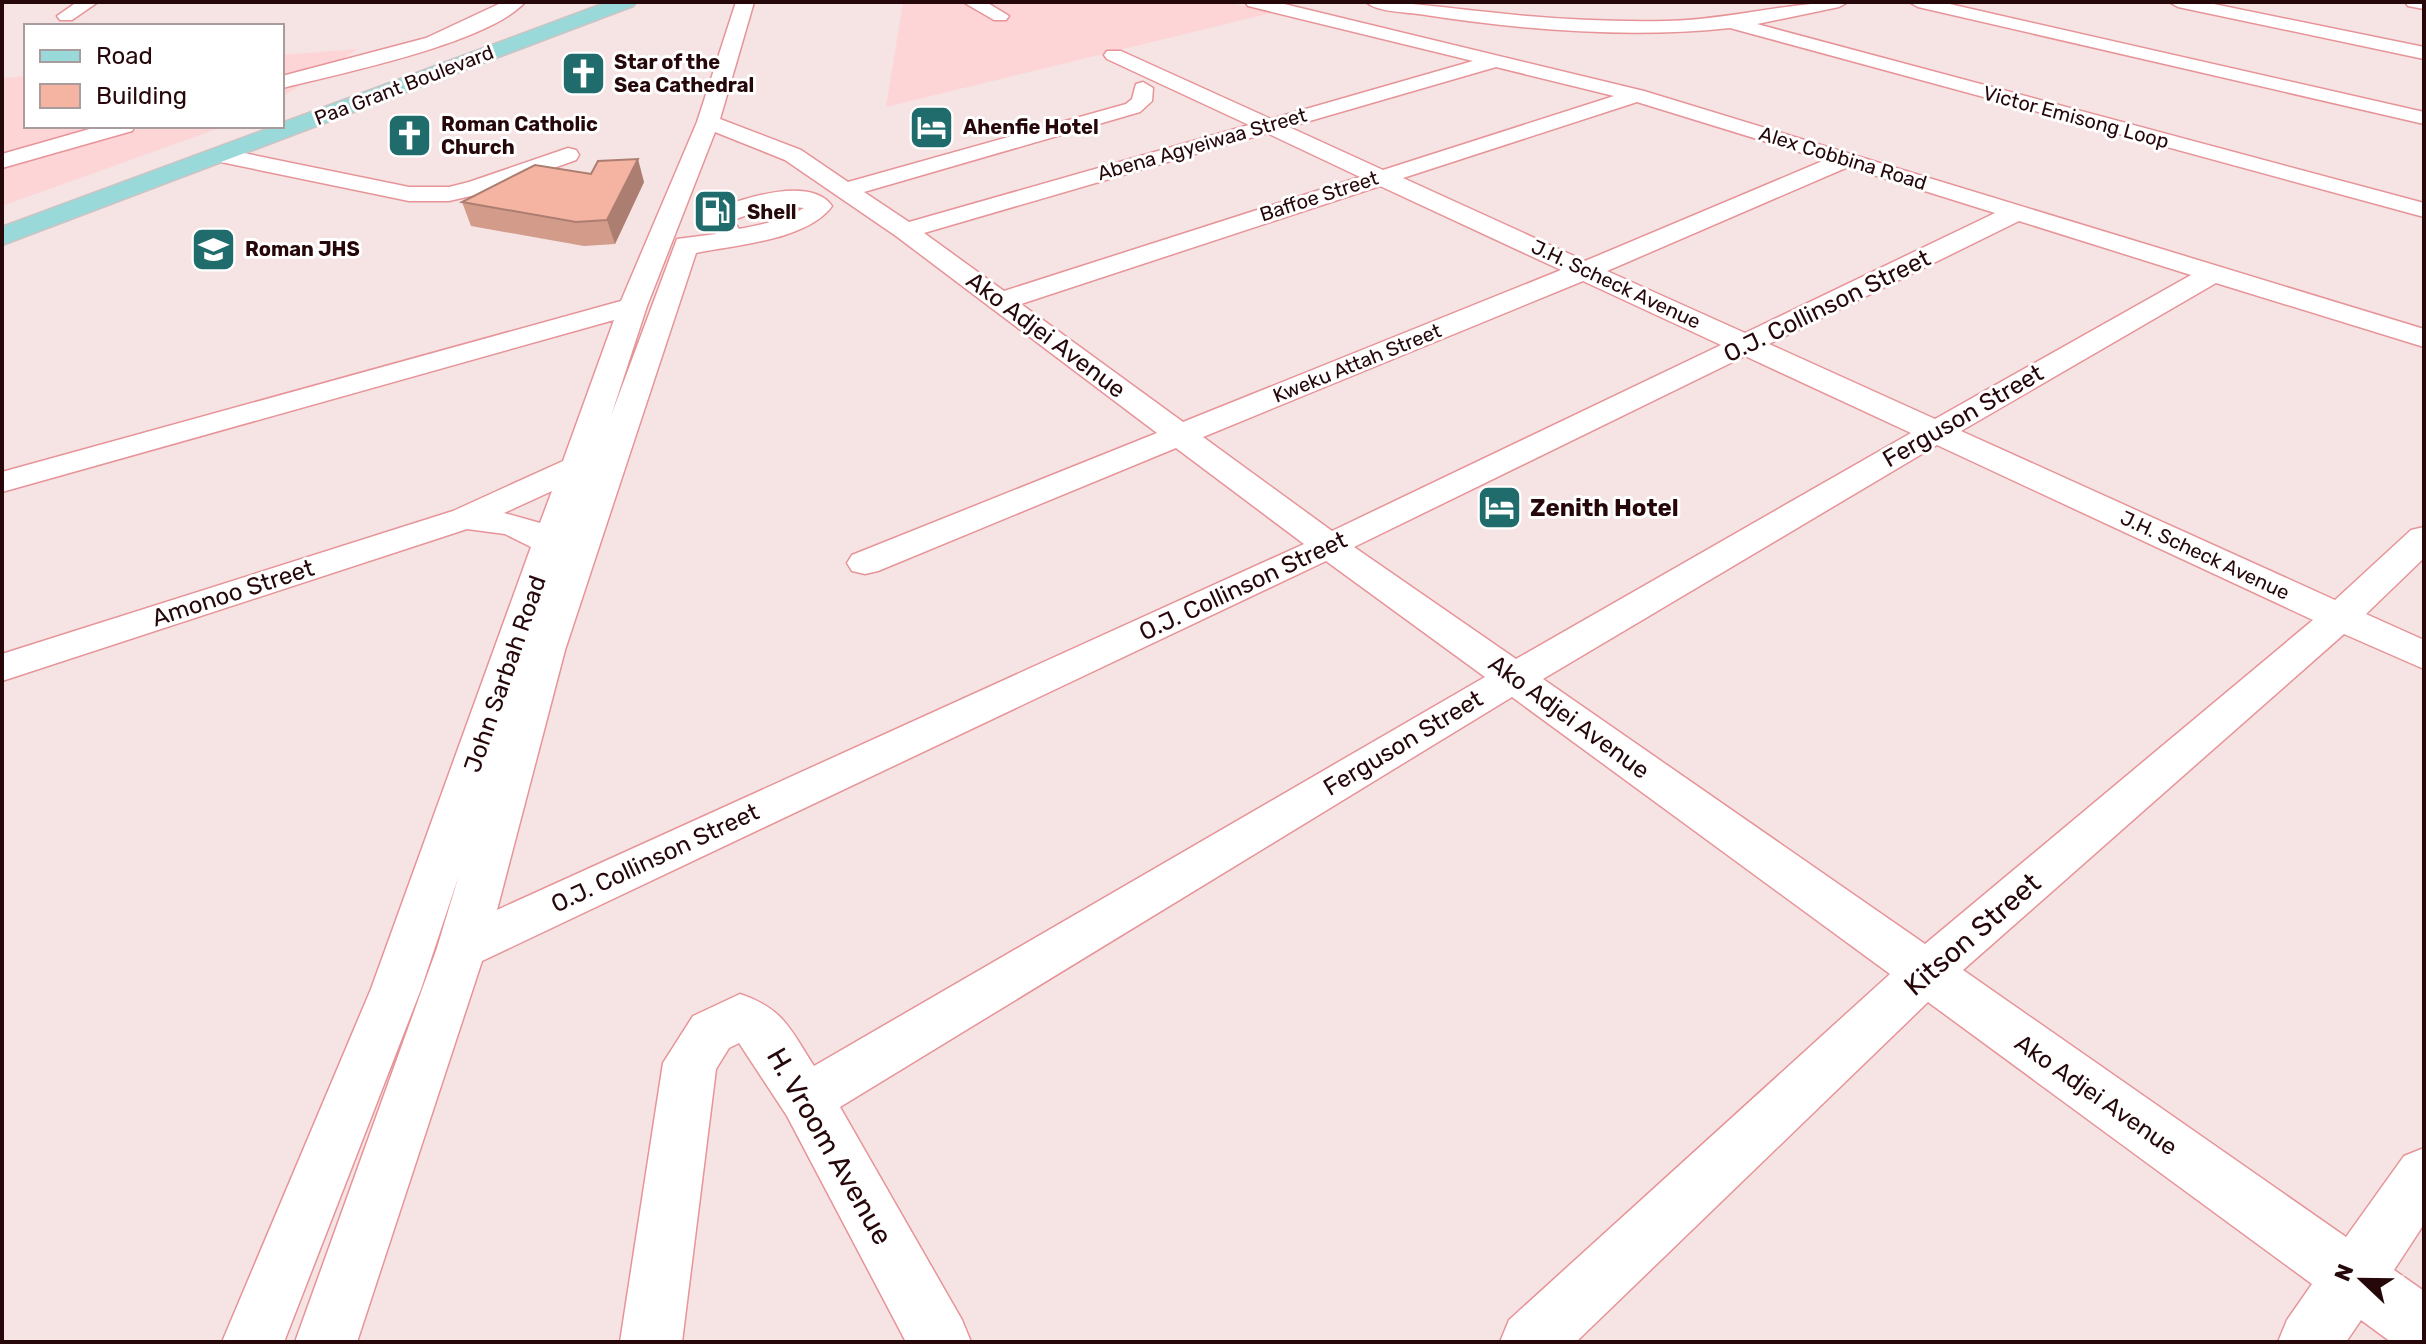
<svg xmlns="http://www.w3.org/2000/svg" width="2426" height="1344" font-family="Rubik,sans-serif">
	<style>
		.built { fill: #fdd5d6 }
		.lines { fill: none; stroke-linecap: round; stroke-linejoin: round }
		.minor-casing { stroke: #e79498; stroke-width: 3 }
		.major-casing { stroke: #cbc4c4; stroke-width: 3 }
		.minor { fill: #fff; fill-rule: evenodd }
		.major { fill: #9ad9d9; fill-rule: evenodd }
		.wall { fill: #d39b8a }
		.shaded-wall { fill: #ac7e71 }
		.building { fill: #f5b4a1; stroke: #ac7e71; stroke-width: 2 }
		.labels { text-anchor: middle; stroke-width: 6; stroke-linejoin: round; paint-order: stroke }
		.far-poi-label { font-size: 20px; font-weight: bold; fill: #26080b; stroke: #fff; text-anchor: start }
		.far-street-label { font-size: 20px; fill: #26080b; stroke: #fff }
		.street-label { font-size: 24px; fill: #26080b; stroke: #fff }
		.poi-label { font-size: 24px; font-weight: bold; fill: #26080b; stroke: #fff; text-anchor: start }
		.near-street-label { font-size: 28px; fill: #26080b; stroke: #fff }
	</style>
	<rect width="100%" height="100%" fill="#f6e3e4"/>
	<g class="built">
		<polygon points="903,2 1225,2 1275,12 886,107"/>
		<polygon points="358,49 282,97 282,55"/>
		<polygon points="26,76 26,126 225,126 2,206 2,78"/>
	</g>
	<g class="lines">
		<defs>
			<g id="minor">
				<polygon points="77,2 98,2 72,20 60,20 57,16"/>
				<path d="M503,2H525C489,43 338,74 282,88V76L426,38Z"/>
				<path d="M736,2H754L720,119L801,150L848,182L1126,104L1132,99L1136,84L1143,82L1153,88L1152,101L1140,112L864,192L909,222L1249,125L1107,59L1104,55L1107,51H1121L1271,119L1473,61L1248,6L1245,2H1276L1644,91L2424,329V347L2216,283L1961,431L2335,600L2411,530L2424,527V558L2366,614L2424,640V669L2344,634L1963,970L2346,1237L2404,1156L2424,1148V1224L2394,1270L2424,1291V1342H2391L2361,1320L2346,1342H2278L2287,1320L2312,1284L1928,1002L1576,1342H1500L1509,1320L1890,974L1512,697L840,1107L962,1320L971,1342H906L787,1116L739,1043L729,1048L716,1069L682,1342H620L663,1063L693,1016L740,994C784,1009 790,1029 814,1066L1485,677L1326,561L482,961L357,1342H295L437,948L459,875L421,989L284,1342H222L371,989L531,547L505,534L467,529L2,681V654L453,511L563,461L614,320L2,492V472L621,301L697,122ZM1496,67L1614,96L1383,170L1289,127ZM1637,102L1825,160L1585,261L1403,178ZM715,132L785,160L896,236L1157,433L852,555L847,563L852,571L865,574L878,571L1176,448L1304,544L497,910L565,650L696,253C735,245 808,240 832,206C811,176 744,198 717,209L709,223L716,234L677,239L611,416L647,306ZM1267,133L1360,177L1004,291L924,233ZM1848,167L1995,213L1745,333L1607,271ZM1380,186L1561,270L1183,422L1021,304ZM786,206L804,208C784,220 761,225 739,229L735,223L736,219L764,209ZM2019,221L2191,275L1935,419L1769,344ZM1583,281L1721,345L1332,531L1203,437ZM1745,356L1911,433L1516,659L1354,547ZM1937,445L2313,620L1925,944L1543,679ZM552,491L540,523L504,513Z"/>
				<polygon points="963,2 986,2 1009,16 1006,20 994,20"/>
				<path d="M1366,2C1408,2 1447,8 1488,12C1547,19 1606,22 1666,21C1727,20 1788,2 1848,2L1839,7L1757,24L2424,203V217L1730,28C1627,39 1521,30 1419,14C1404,12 1377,12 1366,2Z"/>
				<polygon points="1909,2 1941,2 2424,112 2424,124 1918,7"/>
				<polygon points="2169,2 2204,2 2424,47 2424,59 2178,7"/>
				<polygon points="2405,2 2424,2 2424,9 2408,6"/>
				<polygon points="100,126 135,126 132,131 2,168 2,154"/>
				<polygon points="219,148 409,187 449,187 469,182 568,148 576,150 579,155 576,160 484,193 449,201 409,201 211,160 208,155 211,150"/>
			</g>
			<polygon id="major" points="608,2 636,2 633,6 2,245 2,227 275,126 282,126 282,123"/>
		</defs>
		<use href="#minor" class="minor-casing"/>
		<use href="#major" class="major-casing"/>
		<use href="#minor" class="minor"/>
		<use href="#major" class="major"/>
	</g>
	<polygon class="wall" points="644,182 615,244 584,246 471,226 462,202"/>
	<polygon class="shaded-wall" points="638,159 644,182 615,244 607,220"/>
	<polygon class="building" points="638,159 607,220 576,222 462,202 535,165 591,174 598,161"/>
	<defs>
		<symbol id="church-square" viewBox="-11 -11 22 22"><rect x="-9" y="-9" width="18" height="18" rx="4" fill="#206c6d" stroke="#fff"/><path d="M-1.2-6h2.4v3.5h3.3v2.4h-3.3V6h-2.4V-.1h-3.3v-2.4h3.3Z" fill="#fff"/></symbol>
		<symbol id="hotel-square" viewBox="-11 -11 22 22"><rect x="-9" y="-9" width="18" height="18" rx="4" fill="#206c6d" stroke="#fff"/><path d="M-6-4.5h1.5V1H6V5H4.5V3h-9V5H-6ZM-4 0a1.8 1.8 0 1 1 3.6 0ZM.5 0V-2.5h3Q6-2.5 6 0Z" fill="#fff"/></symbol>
		<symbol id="fuel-square" viewBox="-11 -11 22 22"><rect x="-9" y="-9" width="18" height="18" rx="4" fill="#206c6d" stroke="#fff"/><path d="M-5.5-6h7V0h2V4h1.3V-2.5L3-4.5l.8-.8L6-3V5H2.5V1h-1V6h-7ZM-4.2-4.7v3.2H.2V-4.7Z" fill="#fff"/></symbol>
		<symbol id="school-square" viewBox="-11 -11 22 22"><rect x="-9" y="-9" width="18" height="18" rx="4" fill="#206c6d" stroke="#fff"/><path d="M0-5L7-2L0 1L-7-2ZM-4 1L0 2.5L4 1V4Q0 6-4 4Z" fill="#fff"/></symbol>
	</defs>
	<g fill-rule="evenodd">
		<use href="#church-square" x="558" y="48" width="51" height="51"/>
		<use href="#hotel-square" x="906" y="102" width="51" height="51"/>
		<use href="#church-square" x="384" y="110" width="51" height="51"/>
		<use href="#fuel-square" x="690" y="186" width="51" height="51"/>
		<use href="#school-square" x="188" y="224" width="51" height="51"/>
		<use href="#hotel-square" x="1474" y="482" width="51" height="51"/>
	</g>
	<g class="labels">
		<g class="far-poi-label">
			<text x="614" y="69">Star of the<tspan x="614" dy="23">Sea Cathedral</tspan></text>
			<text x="441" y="131">Roman Catholic<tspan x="441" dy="23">Church</tspan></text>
			<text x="963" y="134">Ahenfie Hotel</text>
			<text x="747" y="219">Shell</text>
			<text x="245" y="256">Roman JHS</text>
		</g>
		<g class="far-street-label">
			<text transform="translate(404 85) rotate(-21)" y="7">Paa Grant Boulevard</text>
			<text transform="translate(2076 117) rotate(15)" y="7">Victor Emisong Loop</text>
			<text transform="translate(1202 144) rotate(-16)" y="7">Abena Agyeiwaa Street</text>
			<text transform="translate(1843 158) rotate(17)" y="7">Alex Cobbina Road</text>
			<text transform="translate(1319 196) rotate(-18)" y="7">Baffoe Street</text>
			<text transform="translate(1616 284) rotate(25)" y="7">J.H. Scheck Avenue</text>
			<text transform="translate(1357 363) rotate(-22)" y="7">Kweku Attah Street</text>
			<text transform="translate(2205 555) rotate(25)" y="7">J.H. Scheck Avenue</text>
		</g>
		<g class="street-label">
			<text transform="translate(1827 306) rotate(-26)" y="8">O.J. Collinson Street</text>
			<text transform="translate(1046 335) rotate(37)" y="8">Ako Adjei Avenue</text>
			<text transform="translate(1963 416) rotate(-30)" y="8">Ferguson Street</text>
			<text transform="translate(1243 586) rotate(-25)" y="8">O.J. Collinson Street</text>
			<text transform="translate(233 593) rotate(-18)" y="8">Amonoo Street</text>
			<text transform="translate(505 674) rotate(-71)" y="8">John Sarbah Road</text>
			<text transform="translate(1569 717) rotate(36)" y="8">Ako Adjei Avenue</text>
			<text transform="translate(1403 743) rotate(-31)" y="8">Ferguson Street</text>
			<text transform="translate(655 858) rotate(-25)" y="8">O.J. Collinson Street</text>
			<text transform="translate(2096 1095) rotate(35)" y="8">Ako Adjei Avenue</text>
		</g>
		<g class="poi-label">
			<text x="1530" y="516">Zenith Hotel</text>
		</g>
		<g class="near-street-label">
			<text transform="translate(1972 934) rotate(-41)" y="10">Kitson Street</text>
			<text transform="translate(830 1146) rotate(60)" y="10">H. Vroom Avenue</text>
		</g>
	</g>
	<rect width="2426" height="1344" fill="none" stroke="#26080b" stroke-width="8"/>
	<rect x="24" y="24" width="260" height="104" fill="#ffffff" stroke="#a89c9d" stroke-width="2"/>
	<rect x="40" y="50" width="40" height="12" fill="#9ad9d9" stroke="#a89c9d" stroke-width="2"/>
	<text x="96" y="64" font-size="24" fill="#26080b">Road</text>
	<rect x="40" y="84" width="40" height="24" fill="#f5b4a1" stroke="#a89c9d" stroke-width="2"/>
	<text x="96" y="104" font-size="24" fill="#26080b">Building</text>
	<g transform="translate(2362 1280) rotate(292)" stroke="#ffffff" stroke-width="6" paint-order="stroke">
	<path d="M0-6L14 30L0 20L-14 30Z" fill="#26080b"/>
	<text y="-12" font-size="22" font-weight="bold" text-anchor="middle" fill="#26080b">N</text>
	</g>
</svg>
